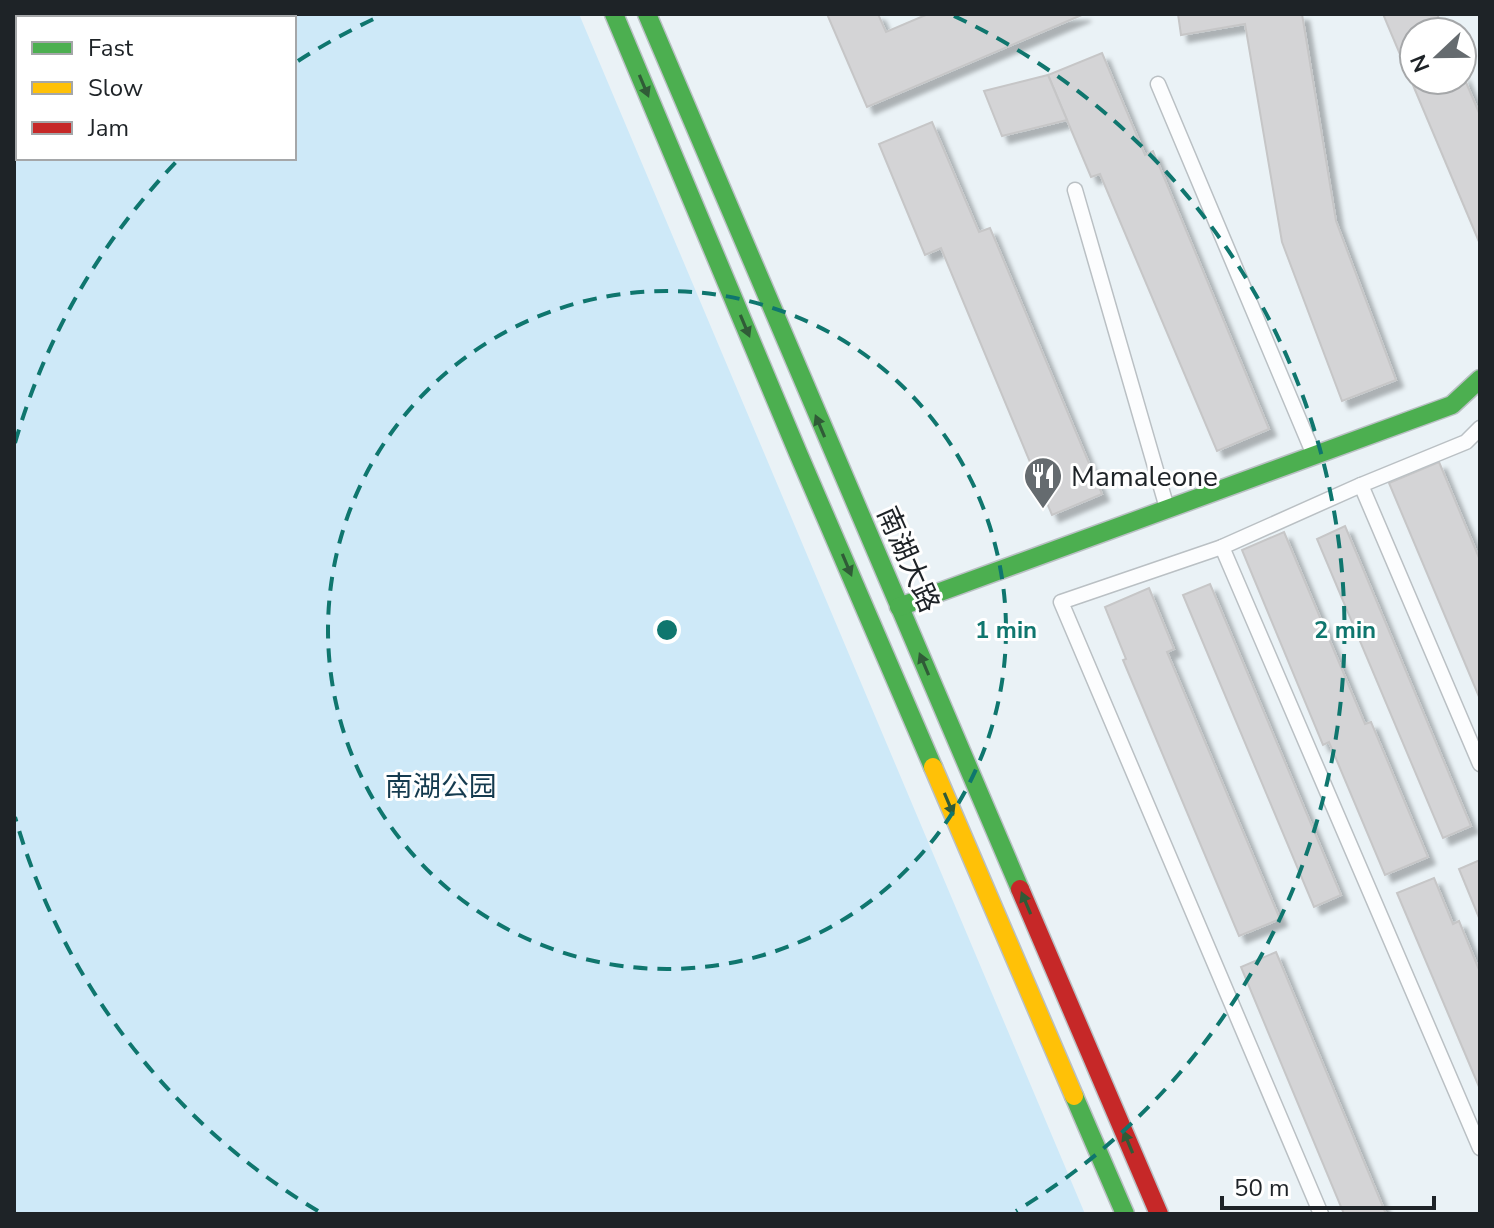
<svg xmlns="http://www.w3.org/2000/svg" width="1494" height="1228" font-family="'Nunito Sans','Noto Sans SC',sans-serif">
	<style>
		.green { fill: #cee9f8; fill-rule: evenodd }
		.building { fill: #d4d4d6; stroke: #c6c6c7; stroke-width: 2; filter: url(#shadow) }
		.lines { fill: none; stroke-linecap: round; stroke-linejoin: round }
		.lane-casing { stroke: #bac0c4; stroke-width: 17 }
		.fast-casing { stroke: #bac0c4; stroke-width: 21 }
		.slow-casing { stroke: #bac0c4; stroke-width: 21 }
		.jam-casing { stroke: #bac0c4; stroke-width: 21 }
		.lane { stroke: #fcfdfe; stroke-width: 14 }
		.fast { stroke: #4caf50; stroke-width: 18 }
		.slow { stroke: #ffc107; stroke-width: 18 }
		.jam { stroke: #c62828; stroke-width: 18 }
		.oneway { fill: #305b37 }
		.ring { fill: none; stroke: #0f766e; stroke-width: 4; stroke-dasharray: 14 10 }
		.labels { text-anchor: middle; stroke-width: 6; stroke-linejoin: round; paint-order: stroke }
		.poi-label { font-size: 28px; fill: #1e2327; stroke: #fff; text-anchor: start }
		.street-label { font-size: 28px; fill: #1e2327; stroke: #fff }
		.park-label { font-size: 28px; fill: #153b4f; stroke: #fff }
		.centre { fill: #0f766e; stroke: #fff; stroke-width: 4 }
		.ring-label { font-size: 24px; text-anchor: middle; font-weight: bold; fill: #0f766e; stroke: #fff; stroke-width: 6; stroke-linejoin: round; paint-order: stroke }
	</style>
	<defs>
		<filter id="shadow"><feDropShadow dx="7" dy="7" stdDeviation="2" flood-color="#0004"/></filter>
	</defs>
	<rect width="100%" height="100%" fill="#eaf2f6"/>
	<path class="green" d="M14,14H579L1085,1214H14ZM294,18V158H18V18Z"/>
	<g class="building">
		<polygon points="827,14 878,14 886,32 928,14 1084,14 867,107"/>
		<polygon points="1178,14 1302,14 1336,221 1396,380 1342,401 1282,242 1245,24 1181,35"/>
		<polygon points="1383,14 1437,14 1445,32 1414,32 1414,80 1462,80 1462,73 1480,115 1480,244"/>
		<polygon points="1102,53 1145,155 1153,151 1269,429 1217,451 1100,174 1091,177 1048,75"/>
		<polygon points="1048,75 1067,120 1002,136 984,91"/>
		<polygon points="932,122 979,232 990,228 1102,494 1052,515 941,248 925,255 879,144"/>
		<polygon points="1439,462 1480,560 1480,699 1389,483"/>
		<polygon points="1345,526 1471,826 1443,838 1317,539"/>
		<polygon points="1284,532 1365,724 1371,722 1428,857 1385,875 1329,742 1323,745 1242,550"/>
		<polygon points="1210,584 1341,895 1314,907 1183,595"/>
		<polygon points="1149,588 1174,649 1167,652 1280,919 1239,936 1123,660 1126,659 1105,607"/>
		<polygon points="1480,860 1480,920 1459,869"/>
		<polygon points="1434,878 1453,924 1459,921 1480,972 1480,1089 1397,893"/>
		<polygon points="1276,952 1386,1214 1344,1214 1241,967"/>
	</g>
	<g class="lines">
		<defs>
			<g id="lane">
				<polyline points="1158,84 1314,455"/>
				<polyline points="1075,190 1167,508"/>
				<polyline points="1361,485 1480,764"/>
				<polyline points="1222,547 1480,1148"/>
				<polyline points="1321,1214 1061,602 1222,547 1361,485 1466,442 1480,428"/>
			</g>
			<g id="fast">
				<polyline points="614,14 798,453 933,767"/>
				<polyline points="647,14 1020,889"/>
				<polyline points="899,607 1452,405 1480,379"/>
				<polyline points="1074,1096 1125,1214"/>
			</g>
			<polyline id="slow" points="933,767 1074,1096"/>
			<polyline id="jam" points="1020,889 1159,1214"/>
		</defs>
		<use href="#lane" class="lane-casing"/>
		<use href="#fast" class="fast-casing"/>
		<use href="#slow" class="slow-casing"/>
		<use href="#jam" class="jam-casing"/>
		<use href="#lane" class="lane"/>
		<use href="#fast" class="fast"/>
		<use href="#slow" class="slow"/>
		<use href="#jam" class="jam"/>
	</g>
	<defs><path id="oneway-solid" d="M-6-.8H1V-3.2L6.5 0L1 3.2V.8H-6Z" transform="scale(2)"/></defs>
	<g class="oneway">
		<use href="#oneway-solid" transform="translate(644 86) rotate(67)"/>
		<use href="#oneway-solid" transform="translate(745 326) rotate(67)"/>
		<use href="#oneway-solid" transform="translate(820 426) rotate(-113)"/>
		<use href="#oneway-solid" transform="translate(847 565) rotate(67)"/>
		<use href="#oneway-solid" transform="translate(924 664) rotate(-113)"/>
		<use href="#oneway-solid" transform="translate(949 804) rotate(67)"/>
		<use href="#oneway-solid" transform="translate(1026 903) rotate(-113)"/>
		<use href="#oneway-solid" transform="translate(1128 1142) rotate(-113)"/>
	</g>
	<g class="ring">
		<circle cx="667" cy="630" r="339"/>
		<path d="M318 1211A678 678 0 0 1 15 817M15 443A678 678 0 0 1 179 159M298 61A678 678 0 0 1 380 16M954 16A678 678 0 0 1 1016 1211"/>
	</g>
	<defs>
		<symbol id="restaurant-pin" viewBox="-11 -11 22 30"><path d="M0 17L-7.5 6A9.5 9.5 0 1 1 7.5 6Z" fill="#656b6f" stroke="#fff"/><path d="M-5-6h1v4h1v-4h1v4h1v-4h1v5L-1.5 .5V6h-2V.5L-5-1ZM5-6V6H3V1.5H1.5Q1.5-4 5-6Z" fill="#fff"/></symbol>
	</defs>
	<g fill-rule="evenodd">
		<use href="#restaurant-pin" x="1021" y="454" width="44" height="60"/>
	</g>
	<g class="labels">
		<g class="poi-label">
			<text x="1071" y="486">Mamaleone</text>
		</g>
		<g class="street-label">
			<text transform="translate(909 559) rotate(66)" y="10">南湖大路</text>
		</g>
		<g class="park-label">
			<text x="441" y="796">南湖公园</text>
		</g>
	</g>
	<circle cx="667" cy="630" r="12" class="centre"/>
	<g class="ring-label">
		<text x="1006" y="638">1 min</text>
		<text x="1345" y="638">2 min</text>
	</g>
	<rect width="1494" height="1228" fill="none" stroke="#1e2327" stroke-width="32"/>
	<rect x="16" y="16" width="280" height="144" fill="#ffffff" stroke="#a5a7a9" stroke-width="2"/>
	<rect x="32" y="42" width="40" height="12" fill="#4caf50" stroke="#a5a7a9" stroke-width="2"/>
	<text x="88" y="56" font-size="24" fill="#1e2327">Fast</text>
	<rect x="32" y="82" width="40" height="12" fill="#ffc107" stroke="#a5a7a9" stroke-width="2"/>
	<text x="88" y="96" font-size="24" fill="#1e2327">Slow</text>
	<rect x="32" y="122" width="40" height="12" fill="#c62828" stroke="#a5a7a9" stroke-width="2"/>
	<text x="88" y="136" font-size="24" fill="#1e2327">Jam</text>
	<g transform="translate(1438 56) rotate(248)"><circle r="38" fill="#ffffff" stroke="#a5a7a9" stroke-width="2"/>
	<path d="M0-6L14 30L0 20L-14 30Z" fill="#656b6f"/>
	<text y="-12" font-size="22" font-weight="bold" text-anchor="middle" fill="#1e2327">N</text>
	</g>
	<path d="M1222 1196v12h212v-12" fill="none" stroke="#1e2327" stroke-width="4"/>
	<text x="1234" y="1196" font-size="24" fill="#1e2327" stroke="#ffffff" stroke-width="6" paint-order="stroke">50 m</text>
</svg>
